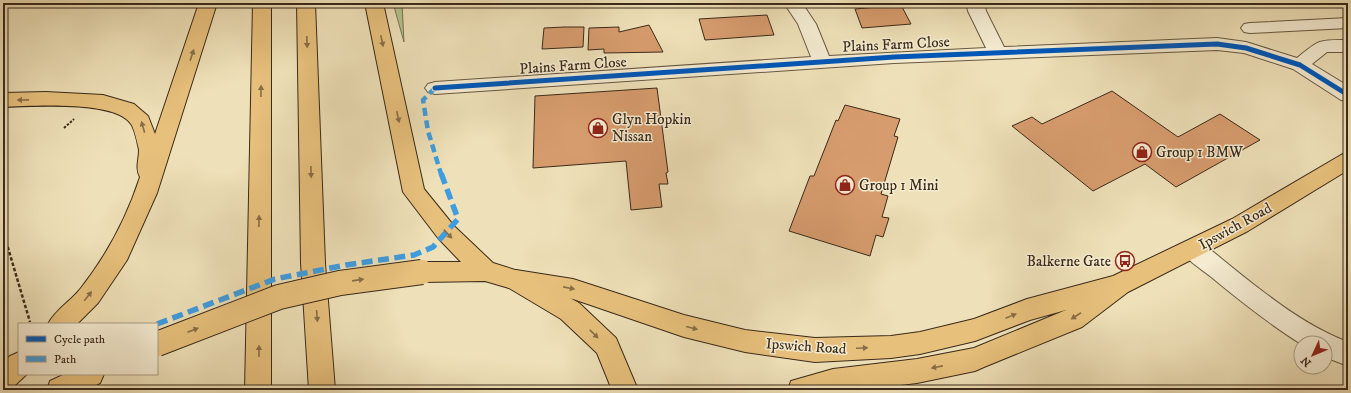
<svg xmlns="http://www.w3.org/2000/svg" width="1351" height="393" font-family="'IM FELL DW Pica',serif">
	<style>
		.green { fill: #b6c390; stroke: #787654 }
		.building { fill: #d79c6e; stroke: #3a2a19 }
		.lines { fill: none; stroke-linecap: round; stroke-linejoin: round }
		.minor-casing { stroke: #675841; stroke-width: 2 }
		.major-casing { stroke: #3a2a19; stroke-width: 2 }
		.highway-casing { stroke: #3a2a19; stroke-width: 2 }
		.path-far1 { stroke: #3a2a19; stroke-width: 2; stroke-dasharray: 2.5 1.5; stroke-linecap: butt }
		.path { stroke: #3a2a19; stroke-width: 2.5; stroke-dasharray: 3.5 2; stroke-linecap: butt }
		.minor { fill: #f4ebd1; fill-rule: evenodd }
		.major { fill: #e7c07c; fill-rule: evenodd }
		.highway { fill: #e7c07c; fill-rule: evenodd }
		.highway-bridge-casing { stroke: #3a2a19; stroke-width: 26; stroke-linecap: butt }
		.highway-bridge { stroke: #e7c07c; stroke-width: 24 }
		.quiet-far1 { stroke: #3e9cdf; stroke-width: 4.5; stroke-dasharray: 8 4.5; stroke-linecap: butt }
		.quiet { stroke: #3e9cdf; stroke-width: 5.5; stroke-dasharray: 11 5.5; stroke-linecap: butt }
		.cycleway-casing { stroke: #f4ebd1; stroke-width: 7 }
		.cycleway { stroke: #0057b8; stroke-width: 5 }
		.oneway { fill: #886e46 }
		.labels { text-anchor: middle; stroke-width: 3; stroke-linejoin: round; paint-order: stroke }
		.street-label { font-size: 15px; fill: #3a2a19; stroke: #f4ebd1 }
		.poi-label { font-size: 15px; fill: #3a2a19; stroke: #f4ebd1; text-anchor: start }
	</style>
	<rect width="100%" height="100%" fill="#eee0b8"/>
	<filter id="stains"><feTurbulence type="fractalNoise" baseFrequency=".005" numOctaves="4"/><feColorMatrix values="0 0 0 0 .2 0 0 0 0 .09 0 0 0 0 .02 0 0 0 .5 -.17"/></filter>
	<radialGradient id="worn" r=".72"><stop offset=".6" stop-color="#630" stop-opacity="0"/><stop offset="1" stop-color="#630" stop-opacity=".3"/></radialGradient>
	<polygon class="green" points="393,3 402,3 404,42"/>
	<g class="building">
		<polygon points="901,5 911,24 862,28 855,9"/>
		<polygon points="767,15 774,35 705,40 699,19"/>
		<polygon points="649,25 663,52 604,53 604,49 588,50 589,28 619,27 619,32"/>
		<polygon points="564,27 584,27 583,47 542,49 544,28"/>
		<polygon points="657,88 668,172 666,173 668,184 659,184 662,207 631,210 626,161 533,168 535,96"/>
		<polygon points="1112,91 1178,137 1220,114 1260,140 1176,187 1145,164 1093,191 1012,126 1032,117 1042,124"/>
		<polygon points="845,105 900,119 894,136 898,137 881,194 888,196 882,217 889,218 883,237 876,235 870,256 789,231 810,176 814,176 836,120 838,121"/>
	</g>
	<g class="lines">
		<defs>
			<g id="minor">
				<path d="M784,3H802L816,24L829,56L986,48L968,11L966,3H984L986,11L1004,47L1217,38L1246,42L1297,58C1320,39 1319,40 1348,40V52H1327L1312,64L1348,86V101L1341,100L1293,69L1244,53L1217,50L894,63L435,94L428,92L425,88L428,84L435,82L811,57L798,24Z"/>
				<polygon points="1348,18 1348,28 1250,33 1244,32 1241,28 1244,24 1250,23"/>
				<path d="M1193,240L1201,242C1246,278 1295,322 1348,342V366L1325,357V343H1301V344C1269,324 1239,300 1210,276C1200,268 1187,261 1181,249L1185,242Z"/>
			</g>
			<polygon id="major" points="1348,152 1348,170 1248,231 1128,292 1082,327 984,367 975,371 917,383 860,390 788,390 791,381 833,369 917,359 974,348 1066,310 1030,320 975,341 920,354 891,358 815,362 745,352 684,337 573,299 516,290 507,287 504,280 507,273 516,270 573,279 684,315 745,330 815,338 891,336 920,332 974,319 1027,299 1113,276 1232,219 1341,155"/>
			<g id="highway">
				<path d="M199,3H217L157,193L127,260L98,303L77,324H48C56,309 71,301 81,288C107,255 127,217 140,177C135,168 139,160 139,150C138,145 134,128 131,124C115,100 31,106 3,107V93L46,92L103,95L134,104L148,116L155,134Z"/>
				<polygon points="253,3 271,3 271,390 245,390"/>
				<polygon points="297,3 315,3 325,263 335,390 309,390 301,263"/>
				<polygon points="365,3 383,3 424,189 454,226 493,263 525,273 579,303 616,338 638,390 612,390 597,353 561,319 509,288 485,281 422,282 414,279 410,272 414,265 422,262 461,262 438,238 403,192"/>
				<polygon points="19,352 19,374 27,374 12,388 3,390 3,362 10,356"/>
				<polygon points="65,374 104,374 100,383 86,390 47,390 50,381"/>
			</g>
		</defs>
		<use href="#minor" class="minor-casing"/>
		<use href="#major" class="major-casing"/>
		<use href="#highway" class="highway-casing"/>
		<polyline class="path-far1" points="64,128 74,119"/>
		<polyline class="path" points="3,231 30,322"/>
		<use href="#minor" class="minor"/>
		<use href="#major" class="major"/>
		<use href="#highway" class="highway"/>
		<defs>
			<polyline id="highway-bridge" points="157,344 279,297 340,283 422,272"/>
		</defs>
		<use href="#highway-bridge" class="highway-bridge-casing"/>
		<use href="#highway-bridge" class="highway-bridge"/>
		<polyline class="quiet-far1" points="435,88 423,100 428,131 441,174"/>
		<polyline class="quiet" points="157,324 275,279 346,265 414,255 433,247 458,219 441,173"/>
		<defs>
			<polyline id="cycleway" points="435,88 894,57 1217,44 1246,48 1300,65 1348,95"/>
		</defs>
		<use href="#cycleway" class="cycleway-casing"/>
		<use href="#cycleway" class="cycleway"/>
	</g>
	<defs><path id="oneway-solid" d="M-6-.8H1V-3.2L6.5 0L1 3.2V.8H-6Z"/></defs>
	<g class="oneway">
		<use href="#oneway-solid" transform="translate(382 41) rotate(78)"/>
		<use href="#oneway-solid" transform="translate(307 42) rotate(88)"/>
		<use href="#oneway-solid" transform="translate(192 55) rotate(-72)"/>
		<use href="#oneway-solid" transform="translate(261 91) rotate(-89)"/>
		<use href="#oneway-solid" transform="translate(23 100) rotate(179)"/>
		<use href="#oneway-solid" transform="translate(398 117) rotate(78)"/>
		<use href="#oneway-solid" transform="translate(143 127) rotate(-106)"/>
		<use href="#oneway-solid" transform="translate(311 172) rotate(89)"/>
		<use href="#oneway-solid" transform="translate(259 221) rotate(-89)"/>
		<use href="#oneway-solid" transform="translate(448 234) rotate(47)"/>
		<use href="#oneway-solid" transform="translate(358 280) rotate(-8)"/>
		<use href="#oneway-solid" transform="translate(569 288) rotate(11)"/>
		<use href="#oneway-solid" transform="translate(88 296) rotate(-51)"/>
		<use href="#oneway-solid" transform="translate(317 316) rotate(86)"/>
		<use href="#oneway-solid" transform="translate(1011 316) rotate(-22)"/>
		<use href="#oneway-solid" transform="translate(1076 316) rotate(147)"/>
		<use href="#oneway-solid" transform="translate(692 328) rotate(14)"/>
		<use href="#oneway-solid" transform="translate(193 330) rotate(-21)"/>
		<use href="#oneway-solid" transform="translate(594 334) rotate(44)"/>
		<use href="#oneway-solid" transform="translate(862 348) rotate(-3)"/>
		<use href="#oneway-solid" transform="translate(259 351) rotate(-90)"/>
		<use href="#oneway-solid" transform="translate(937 367) rotate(169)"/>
	</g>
	<defs>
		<symbol id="shop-ring" viewBox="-11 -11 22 22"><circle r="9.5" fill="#f4ebd1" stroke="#8f2418" stroke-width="1.5"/><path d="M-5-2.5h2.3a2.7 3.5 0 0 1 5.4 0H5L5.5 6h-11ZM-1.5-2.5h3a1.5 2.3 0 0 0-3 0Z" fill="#8f2418"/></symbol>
		<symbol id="bus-ring" viewBox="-11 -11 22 22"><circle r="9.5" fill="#f4ebd1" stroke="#8f2418" stroke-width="1.5"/><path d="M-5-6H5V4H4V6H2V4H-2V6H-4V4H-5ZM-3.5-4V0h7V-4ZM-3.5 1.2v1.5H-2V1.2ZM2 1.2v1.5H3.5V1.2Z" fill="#8f2418"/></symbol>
	</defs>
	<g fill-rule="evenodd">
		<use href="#shop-ring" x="587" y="117" width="22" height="22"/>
		<use href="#shop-ring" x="1131" y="141" width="22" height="22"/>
		<use href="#shop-ring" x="834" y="174" width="22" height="22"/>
		<use href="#bus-ring" x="1114" y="250" width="22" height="22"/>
	</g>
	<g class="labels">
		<g class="street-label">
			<text transform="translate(896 44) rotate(-3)" y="5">Plains Farm Close</text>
			<text transform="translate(573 65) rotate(-4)" y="5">Plains Farm Close</text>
			<text transform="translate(1235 226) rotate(-29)" y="5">Ipswich Road</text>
			<text transform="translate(806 346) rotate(4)" y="5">Ipswich Road</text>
		</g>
		<g class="poi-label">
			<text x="612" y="124">Glyn Hopkin<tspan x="612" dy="17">Nissan</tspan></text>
			<text x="1156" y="157">Group 1 BMW</text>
			<text x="859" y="190">Group 1 Mini</text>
			<text x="1111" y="266" text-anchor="end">Balkerne Gate</text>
		</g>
	</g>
	<rect width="1351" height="393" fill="none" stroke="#eee0b8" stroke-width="16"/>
	<rect x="4" y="4" width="1343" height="385" fill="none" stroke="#3a2a19" stroke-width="2"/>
	<rect x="8" y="8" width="1335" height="377" fill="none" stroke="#3a2a19"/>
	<rect x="18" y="323" width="140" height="52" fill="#f4ebd1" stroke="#aa9e87"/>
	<rect x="26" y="336" width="20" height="6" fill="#0057b8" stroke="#aa9e87"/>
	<text x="54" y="343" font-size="12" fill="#3a2a19">Cycle path</text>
	<rect x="26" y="356" width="20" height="6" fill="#3e9cdf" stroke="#aa9e87"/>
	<text x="54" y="363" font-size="12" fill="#3a2a19">Path</text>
	<g transform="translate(1313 355) rotate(226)"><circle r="19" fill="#f4ebd1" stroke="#aa9e87"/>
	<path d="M0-3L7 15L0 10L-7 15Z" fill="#8f2418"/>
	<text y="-6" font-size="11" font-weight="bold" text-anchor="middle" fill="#3a2a19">N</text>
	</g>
	<rect width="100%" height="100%" filter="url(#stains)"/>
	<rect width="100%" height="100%" fill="url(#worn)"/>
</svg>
